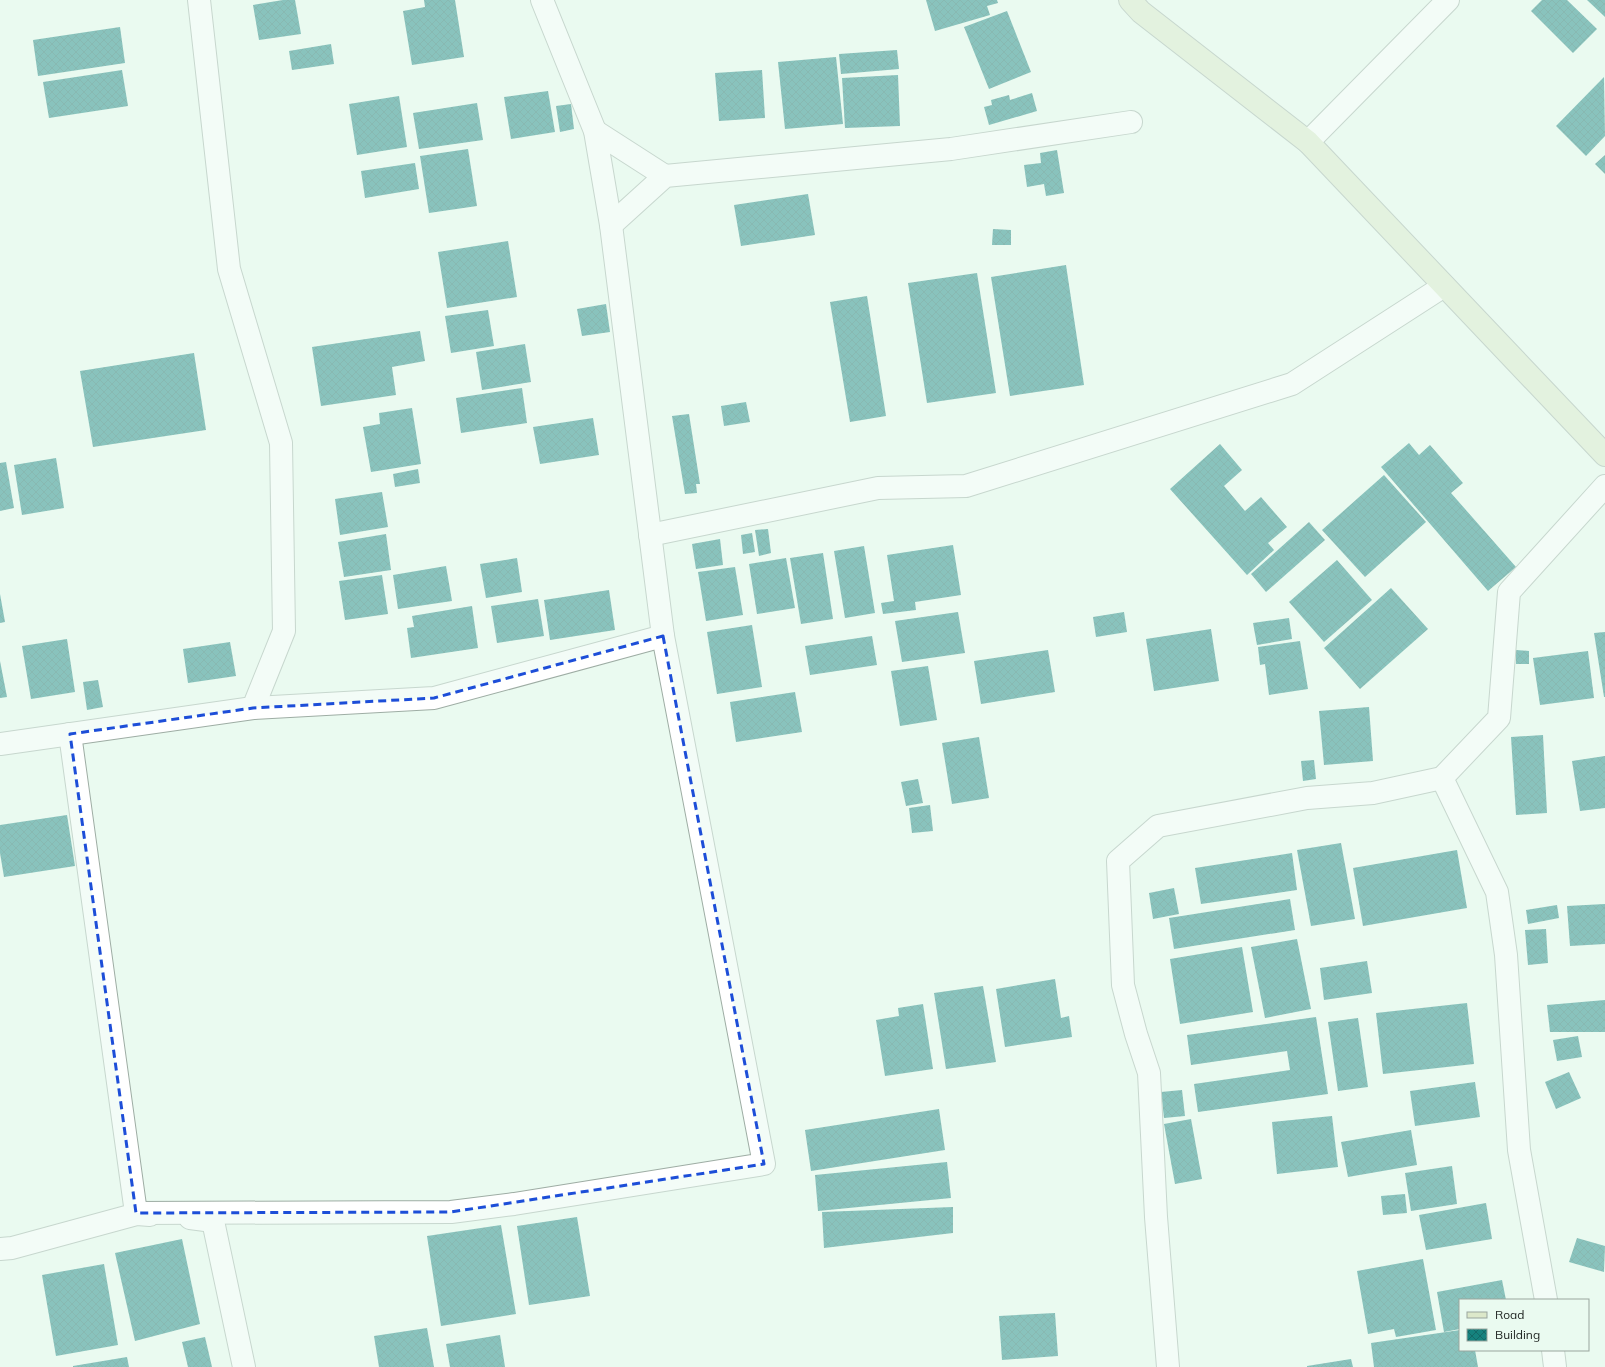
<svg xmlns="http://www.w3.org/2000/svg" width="1605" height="1367" font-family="Mulish,sans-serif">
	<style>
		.building { fill: url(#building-cross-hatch) }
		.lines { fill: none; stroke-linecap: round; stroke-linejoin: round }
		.street-casing { stroke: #9eada4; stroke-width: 24 }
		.secondary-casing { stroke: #9eada4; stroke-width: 24 }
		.street { stroke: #fff; stroke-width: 22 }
		.secondary { stroke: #dce8ca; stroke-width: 22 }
		.marked { fill: none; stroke: #1d4ed8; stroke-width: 3; stroke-dasharray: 8 5; stroke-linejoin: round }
	</style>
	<defs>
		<pattern id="building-cross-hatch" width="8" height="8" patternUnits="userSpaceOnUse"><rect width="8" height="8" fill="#15827e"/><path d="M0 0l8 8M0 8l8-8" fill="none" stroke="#136a67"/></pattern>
	</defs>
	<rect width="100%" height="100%" fill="#eafaf0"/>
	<g class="building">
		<polygon points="283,0 295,0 301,34 259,40 253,5"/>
		<polygon points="424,0 455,0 464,57 412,65 403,11 425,7"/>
		<polygon points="926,0 997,0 998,3 987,6 990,15 935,31"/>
		<polygon points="1542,0 1567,0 1597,29 1573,53 1531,11"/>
		<polygon points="1587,0 1605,0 1605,17"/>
		<polygon points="1007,11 1031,72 989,89 964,27"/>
		<polygon points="120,27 125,63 38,76 33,40"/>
		<polygon points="331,44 334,64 292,70 289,51"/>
		<polygon points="897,50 899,69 841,74 839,54"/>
		<polygon points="836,57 843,124 785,129 778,62"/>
		<polygon points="122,70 128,106 49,118 43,82"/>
		<polygon points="762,70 765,118 719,121 715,73"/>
		<polygon points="898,75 900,126 845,128 842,78"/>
		<polygon points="1604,77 1605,136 1586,156 1556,126"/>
		<polygon points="548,91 555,132 511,139 504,97"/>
		<polygon points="1032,93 1037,111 989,125 984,107 992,105 991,100 1009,95 1010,100"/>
		<polygon points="399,96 407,147 357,155 349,104"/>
		<polygon points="477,103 483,140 419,149 413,113"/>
		<polygon points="571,104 574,129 560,132 556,106"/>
		<polygon points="468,149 477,206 429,213 420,156"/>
		<polygon points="1057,150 1064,193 1046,196 1044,184 1027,187 1024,165 1041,163 1040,153"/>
		<polygon points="1605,155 1605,174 1595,164"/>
		<polygon points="415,163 419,189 365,198 361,171"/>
		<polygon points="808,194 815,235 741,246 734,205"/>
		<polygon points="993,229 1011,230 1011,245 992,245"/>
		<polygon points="508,241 517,297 447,308 438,252"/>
		<polygon points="1066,265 1084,385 1010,396 991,277"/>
		<polygon points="977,273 996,393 927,403 908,283"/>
		<polygon points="867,296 886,416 850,422 830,302"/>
		<polygon points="606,304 610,332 582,336 577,309"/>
		<polygon points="488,310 494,346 451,353 445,316"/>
		<polygon points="420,331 425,361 392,367 396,395 321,406 312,347"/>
		<polygon points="525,344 531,382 482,390 476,352"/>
		<polygon points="194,353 206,430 93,447 80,371"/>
		<polygon points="522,388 527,423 461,433 456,398"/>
		<polygon points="746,402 750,422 724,426 721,406"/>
		<polygon points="412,408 421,464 371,472 363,427 380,424 379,413"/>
		<polygon points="689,414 700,484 696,484 697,493 685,494 672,416"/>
		<polygon points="593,418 599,455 540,464 533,427"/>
		<polygon points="1409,443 1419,455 1430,445 1463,483 1451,493 1516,567 1488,591 1381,467"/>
		<polygon points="1220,444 1242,470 1224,486 1245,511 1261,497 1287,527 1268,543 1274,550 1247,575 1170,489"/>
		<polygon points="56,458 64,508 22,515 14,465"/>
		<polygon points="6,462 14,508 0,511 0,463"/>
		<polygon points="418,469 420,483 395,487 393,474"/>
		<polygon points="1384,475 1426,522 1365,577 1322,530"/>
		<polygon points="382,492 388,527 340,535 335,499"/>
		<polygon points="1309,522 1325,540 1266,592 1251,574"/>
		<polygon points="768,529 771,553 759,556 755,530"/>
		<polygon points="752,533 755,552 743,554 741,535"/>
		<polygon points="386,534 391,570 344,577 338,542"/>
		<polygon points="720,539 723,565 696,569 692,544"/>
		<polygon points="953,545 961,595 915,602 916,610 883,614 881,603 894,601 887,555"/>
		<polygon points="864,546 875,613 845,618 834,551"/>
		<polygon points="823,553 833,619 801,624 790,558"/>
		<polygon points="517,558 522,592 486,598 480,564"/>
		<polygon points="786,558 795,608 757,614 749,564"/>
		<polygon points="1337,560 1372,600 1324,642 1289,602"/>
		<polygon points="446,566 452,601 398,609 393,575"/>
		<polygon points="735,567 743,615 706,621 698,572"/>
		<polygon points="382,575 388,614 345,620 339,581"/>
		<polygon points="1391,588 1428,629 1360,689 1324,648"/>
		<polygon points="609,590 615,630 550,640 544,600"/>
		<polygon points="0,594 5,622 0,623"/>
		<polygon points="538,599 544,636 497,643 491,606"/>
		<polygon points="472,606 478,648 411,658 407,628 414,627 412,616"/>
		<polygon points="958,612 965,653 902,662 895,621"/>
		<polygon points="1124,612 1127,632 1096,637 1093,617"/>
		<polygon points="1289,618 1292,639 1257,645 1253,623"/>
		<polygon points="752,625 762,687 717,694 707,632"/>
		<polygon points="1211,629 1219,681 1154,691 1146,639"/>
		<polygon points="1605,632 1605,697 1604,697 1594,633"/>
		<polygon points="872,636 877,665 810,675 805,646"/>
		<polygon points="67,639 75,692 31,699 22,646"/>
		<polygon points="1300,641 1308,689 1269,695 1265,664 1260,665 1258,647"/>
		<polygon points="230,642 236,676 188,683 183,649"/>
		<polygon points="1048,650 1055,692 981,704 974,661"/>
		<polygon points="1516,650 1529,651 1529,664 1516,664"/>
		<polygon points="1588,651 1594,698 1540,705 1533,658"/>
		<polygon points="0,661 7,697 0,698"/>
		<polygon points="928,666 937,720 900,726 891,671"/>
		<polygon points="98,680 103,707 87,710 83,682"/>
		<polygon points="795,692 802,732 736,742 730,702"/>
		<polygon points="1369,707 1373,761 1324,765 1319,711"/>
		<polygon points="1543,735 1547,813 1516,815 1511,737"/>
		<polygon points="979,737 989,798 952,804 942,743"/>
		<polygon points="1605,756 1605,808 1580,811 1572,761"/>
		<polygon points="1314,760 1316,779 1303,781 1301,761"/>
		<polygon points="918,779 923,803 906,806 901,782"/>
		<polygon points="930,805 933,831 912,833 909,808"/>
		<polygon points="67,815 75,866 4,877 0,853 0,825"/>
		<polygon points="1341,843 1355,919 1311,926 1297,850"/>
		<polygon points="1457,850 1467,908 1363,926 1353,868"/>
		<polygon points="1292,853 1297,890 1201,904 1195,868"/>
		<polygon points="1174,888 1179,914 1153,919 1149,893"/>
		<polygon points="1290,899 1295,930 1174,949 1169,918"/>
		<polygon points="1605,904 1605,944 1570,946 1567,906"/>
		<polygon points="1557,905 1559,918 1528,924 1526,910"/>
		<polygon points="1546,929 1548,963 1528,965 1525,930"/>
		<polygon points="1297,939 1311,1009 1265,1018 1251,947"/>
		<polygon points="1242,947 1253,1012 1180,1024 1170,959"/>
		<polygon points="1367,961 1372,993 1324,1000 1320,968"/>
		<polygon points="1055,979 1061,1018 1069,1016 1072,1037 1005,1047 996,989"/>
		<polygon points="983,986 996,1062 946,1069 934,993"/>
		<polygon points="1605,1000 1605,1032 1550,1032 1547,1005"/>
		<polygon points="1467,1003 1474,1064 1383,1074 1376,1013"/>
		<polygon points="923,1004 933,1069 885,1076 876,1020 899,1016 898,1008"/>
		<polygon points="1316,1017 1328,1094 1198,1112 1194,1084 1290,1070 1287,1051 1191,1065 1187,1035"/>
		<polygon points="1358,1018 1368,1087 1338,1091 1328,1022"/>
		<polygon points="1578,1036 1582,1057 1557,1061 1553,1040"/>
		<polygon points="1569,1072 1581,1098 1556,1109 1545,1082"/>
		<polygon points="1475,1082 1480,1117 1415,1126 1410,1091"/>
		<polygon points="1182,1090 1185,1116 1164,1118 1161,1092"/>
		<polygon points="939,1109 945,1150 811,1171 805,1130"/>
		<polygon points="1332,1116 1338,1167 1277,1174 1272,1122"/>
		<polygon points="1191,1119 1202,1179 1175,1184 1164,1124"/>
		<polygon points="1411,1130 1417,1165 1348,1177 1341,1142"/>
		<polygon points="947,1162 951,1198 818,1211 815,1175"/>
		<polygon points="1452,1166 1457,1204 1411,1211 1405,1173"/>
		<polygon points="1405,1194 1407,1213 1383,1215 1381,1196"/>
		<polygon points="1486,1203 1492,1239 1426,1250 1419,1215"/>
		<polygon points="953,1207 953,1233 824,1248 822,1212"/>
		<polygon points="577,1217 590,1296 529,1305 517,1226"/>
		<polygon points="501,1225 516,1314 441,1326 427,1236"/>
		<polygon points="1577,1238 1605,1246 1604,1272 1569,1262"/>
		<polygon points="182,1239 200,1324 135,1341 115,1253"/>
		<polygon points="1423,1259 1436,1330 1396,1337 1394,1329 1368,1334 1357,1271"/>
		<polygon points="104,1264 118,1345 56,1356 42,1275"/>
		<polygon points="1502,1280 1506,1300 1460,1300 1460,1329 1444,1332 1437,1292"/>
		<polygon points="1055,1313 1058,1356 1002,1360 999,1316"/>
		<polygon points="427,1328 434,1367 379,1367 374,1336"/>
		<polygon points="1460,1330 1460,1350 1475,1350 1478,1367 1374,1367 1371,1343"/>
		<polygon points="500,1335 505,1367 450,1367 446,1344"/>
		<polygon points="205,1337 212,1367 188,1367 182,1342"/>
		<polygon points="127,1357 129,1367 73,1367 73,1366"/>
		<polygon points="1351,1359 1353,1367 1307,1367 1307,1366"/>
	</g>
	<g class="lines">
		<defs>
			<g id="street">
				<polyline points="595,131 665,176"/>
				<polyline points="1308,142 1448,0"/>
				<polyline points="611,225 665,176 951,149 1131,122"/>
				<polyline points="650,535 878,488 966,486 1292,384 1444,286"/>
				<polyline points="253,708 434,698 663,636 611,225 595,131 542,0"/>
				<polyline points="70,734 136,1213 451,1212 514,1204 764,1164 663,636"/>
				<polyline points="0,744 253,708 284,631 281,443 229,269 199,0"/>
				<polyline points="190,1218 213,1221 244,1367"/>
				<polyline points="0,1249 12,1248 137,1214 150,1215"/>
				<polyline points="1546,1300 1519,1150 1506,955 1497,892 1442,778 1499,718 1509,592 1605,486"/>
				<polyline points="1553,1350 1555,1367"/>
				<polyline points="1168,1367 1156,1217 1149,1073 1136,1034 1123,985 1118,861 1158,826 1307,798 1373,793 1442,778"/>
			</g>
			<polyline id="secondary" points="1130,0 1141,12 1308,142 1605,455"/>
		</defs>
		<use href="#street" class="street-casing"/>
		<use href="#secondary" class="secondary-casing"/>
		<use href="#street" class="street"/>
		<use href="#secondary" class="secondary"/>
	</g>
	<path d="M0 0H1605V1367H0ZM663,636L764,1164L451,1212L136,1213L70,734L253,708L434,698Z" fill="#eafaf0" fill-opacity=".55" fill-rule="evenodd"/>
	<path class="marked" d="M663,636L764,1164L451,1212L136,1213L70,734L253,708L434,698Z"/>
	<rect x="1459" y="1299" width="130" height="52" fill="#eafaf0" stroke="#99a59e"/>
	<rect x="1467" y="1312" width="20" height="6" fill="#dce8ca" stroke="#99a59e"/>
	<text x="1495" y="1319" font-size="12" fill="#202522">Road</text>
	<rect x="1467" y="1329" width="20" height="12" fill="url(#building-cross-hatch)" stroke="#99a59e"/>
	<text x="1495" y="1339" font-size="12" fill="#202522">Building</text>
</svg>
